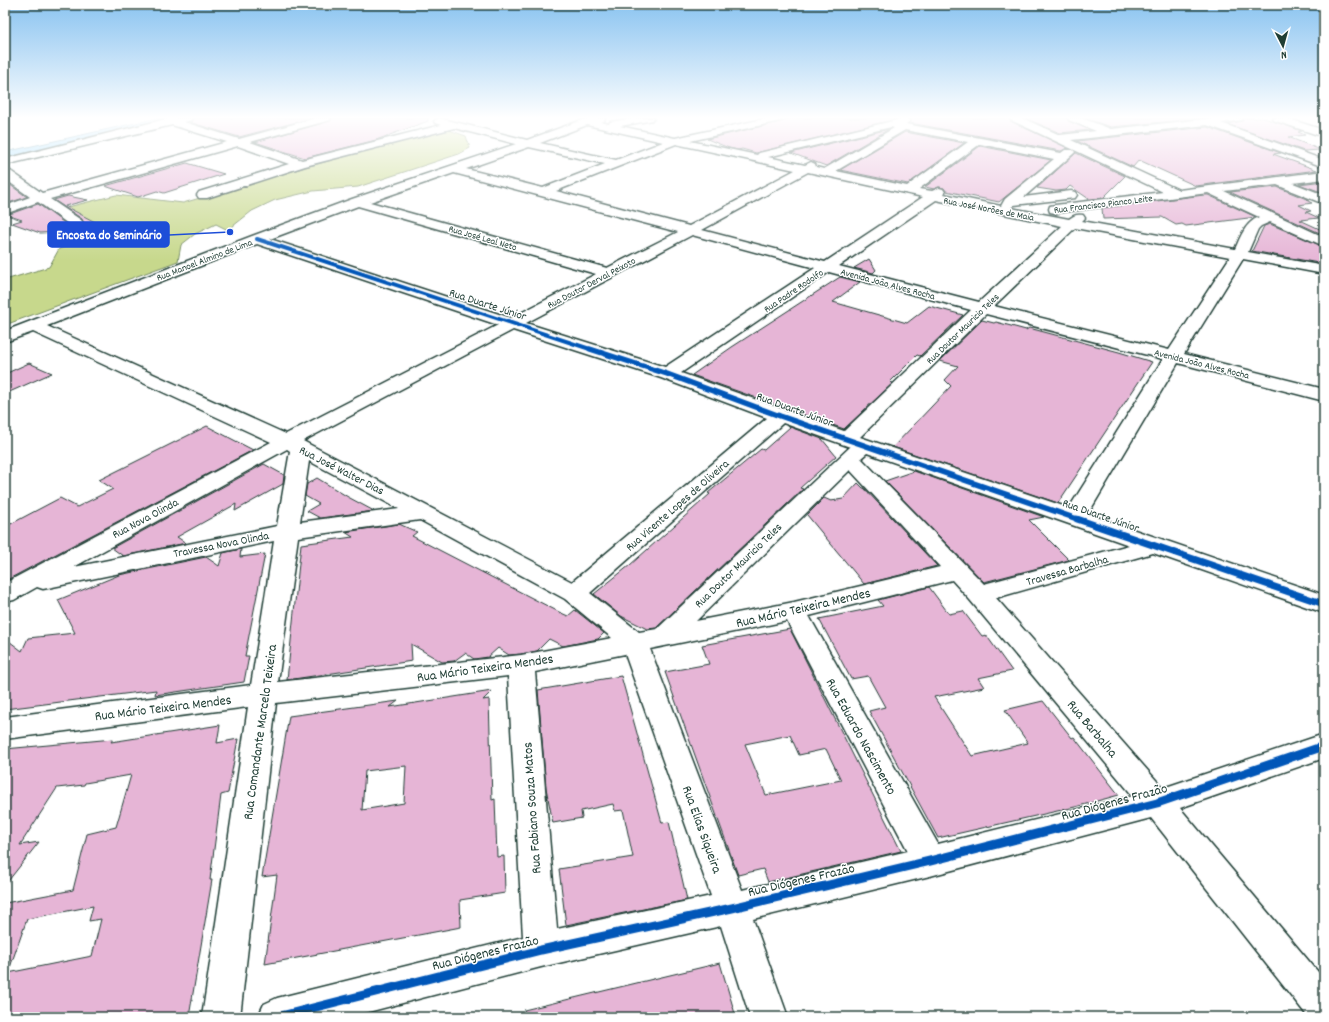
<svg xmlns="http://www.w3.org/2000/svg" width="1329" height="1022" font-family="Dekko,sans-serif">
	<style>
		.green { fill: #c7d88c; stroke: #738a60 }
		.water { fill: #9bdafd; stroke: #699bad }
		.building { fill: #e6b5d6; stroke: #1f3d34; fill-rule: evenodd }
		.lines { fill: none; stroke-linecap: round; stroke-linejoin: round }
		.minor-casing { stroke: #1f3d34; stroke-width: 3 }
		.minor { fill: #fff; fill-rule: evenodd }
		.cycleway-far3-casing { stroke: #fff; stroke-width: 5.5 }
		.cycleway-far2-casing { stroke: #fff; stroke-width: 8 }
		.cycleway-far1-casing { stroke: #fff; stroke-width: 10 }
		.cycleway-casing { stroke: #fff; stroke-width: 12 }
		.cycleway-far3 { stroke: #0057b8; stroke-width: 4 }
		.cycleway-far2 { stroke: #0057b8; stroke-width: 5.5 }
		.cycleway-far1 { stroke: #0057b8; stroke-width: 7 }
		.cycleway { stroke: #0057b8; stroke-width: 9 }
		.labels { text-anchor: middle; stroke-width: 3; stroke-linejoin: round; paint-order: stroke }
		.far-street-label { font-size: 10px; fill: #1f3d34; stroke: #fff }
		.street-label { font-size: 12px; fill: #1f3d34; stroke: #fff }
		.near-street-label { font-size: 14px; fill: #1f3d34; stroke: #fff }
		.leader { fill: none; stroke: #1d4ed8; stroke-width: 1.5 }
		.callout-dot { fill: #1d4ed8; stroke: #fff; stroke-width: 1.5 }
		.callout { fill: #1d4ed8; stroke: #1d4ed8; stroke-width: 1.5 }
		.callout-label { font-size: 13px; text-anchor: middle; font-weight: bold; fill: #fff }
	</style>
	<rect width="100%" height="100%" fill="#fff"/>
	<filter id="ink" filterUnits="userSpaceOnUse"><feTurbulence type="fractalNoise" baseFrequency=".025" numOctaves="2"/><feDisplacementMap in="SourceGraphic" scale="8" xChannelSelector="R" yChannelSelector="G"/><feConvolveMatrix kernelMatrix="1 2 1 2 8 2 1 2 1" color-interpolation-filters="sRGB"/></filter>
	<g filter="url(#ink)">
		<polygon class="green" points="446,129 466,136 470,148 459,154 358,187 313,191 275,200 252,211 228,230 216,224 195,234 181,245 178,261 5,325 5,280 49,267 59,249 97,236 68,207 116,195 183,203 306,167 395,143 422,137"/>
		<polygon class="water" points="158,118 181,118 5,159 5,152"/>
		<g class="building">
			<polygon points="193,118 312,118 239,137 189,122 192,121"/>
			<polygon points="332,118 428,118 428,121 376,140 305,158 255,142 330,121"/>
			<polygon points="791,118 901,118 756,153 742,149 738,150 729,148 707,139 784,121 786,119"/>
			<polygon points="907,118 1009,118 1010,121 1068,148 1061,151 910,123 912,121"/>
			<polygon points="1025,118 1067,118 1068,121 1090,130 1060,133"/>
			<polygon points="1084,118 1204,118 1111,127"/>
			<polygon points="1244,118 1264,118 1302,131 1298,132 1305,135 1288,137 1321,150 1304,151 1227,124 1242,121"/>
			<polygon points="1207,127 1281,153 1273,154 1317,170 1196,186 1139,160 1133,167 1077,141"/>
			<polygon points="889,129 826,166 791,153"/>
			<polygon points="905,132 964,143 908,184 840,170"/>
			<polygon points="980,146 1051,160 999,202 946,191 944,188 939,187 934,189 925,187"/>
			<polygon points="1076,153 1125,176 1103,198 1089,199 1070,186 1066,190 1056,191 1037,188"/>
			<polygon points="187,163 224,174 164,193 157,191 138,197 105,186"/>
			<polygon points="5,181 6,182 27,197 5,204"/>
			<polygon points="1324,181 1324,193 1299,184"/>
			<polygon points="1277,187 1309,200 1306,200 1312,203 1299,205 1311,211 1306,212 1319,218 1300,220 1324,231 1324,235 1230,192"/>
			<polygon points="1204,195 1208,195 1256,217 1186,226 1182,224 1176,225 1162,217 1103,219 1102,208"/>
			<polygon points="68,196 88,200 65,206 110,230 40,233 12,223 22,220 7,215 38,204 70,227 81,228 84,224 82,219 54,200"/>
			<polygon points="1270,224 1324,247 1324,264 1252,251 1264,226"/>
			<polygon points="869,259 876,270 873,273 854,268"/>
			<polygon points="840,277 860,282 833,302 907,323 929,306 963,315 920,356 917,355 890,382 893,383 844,429 692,375 732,347"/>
			<polygon points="982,320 994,323 996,322 1026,330 1029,328 1119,352 1152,362 1058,503 893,447 951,386 945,380 958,366 940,361"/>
			<polygon points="29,363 52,373 5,394 5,374"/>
			<polygon points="207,426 253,450 5,581 5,527 60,498 77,507 113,489 99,480"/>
			<polygon points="790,427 822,439 836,456 800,488 803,489 656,628 647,629 621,616 594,594 630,565 710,494 708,493 761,449 764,450"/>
			<polygon points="264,464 284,475 283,484 235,511 236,504 177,537 186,543 123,556 112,548"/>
			<polygon points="914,471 1044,517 1029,520 1069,560 984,582 885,481"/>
			<polygon points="317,478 348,497 374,511 320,518 307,511 319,504 305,496 307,484"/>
			<polygon points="858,483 863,488 864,488 937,566 864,584 807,515 824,498 831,501 843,499"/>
			<polygon points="399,524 417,532 412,536 559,612 568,616 575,610 604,633 598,639 563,646 549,639 537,651 521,654 509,655 498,648 488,657 474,659 465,653 454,661 442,662 411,644 412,661 287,680 301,544 353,537 345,532"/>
			<polygon points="241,549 240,557 265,554 245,656 249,656 244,682 155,695 156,690 5,709 5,638 22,651 28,638 75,633 58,600 119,575 206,557 219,566 223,553"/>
			<polygon points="929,587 949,614 963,611 982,636 986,635 1012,671 978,678 984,687 934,697 972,756 1028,743 1005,710 1043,701 1072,738 1074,737 1119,795 1075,807 938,838 869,711 885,707 868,676 851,679 819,619 883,606 878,600"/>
			<path d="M790,629L901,851L768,882L763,869L738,875L665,672L709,664L702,645ZM790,735L799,755L826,749L841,780L766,795L745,744Z"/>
			<polygon points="621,676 662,823 669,822 687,900 566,925 559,869 633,857 623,810 615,811 613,804 581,811 582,818 553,823 546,788 538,690"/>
			<path d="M492,691L483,700L489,699L492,800L495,799L497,857L504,856L505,893L460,900L461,927L265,964L277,875L262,877L289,716L398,701L390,707ZM406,766L404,803L362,810L365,771Z"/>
			<path d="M220,725L217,743L238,739L228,793L221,795L210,880H212L189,1017H5V903L73,890L87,834L116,827L131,775L85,783L84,785L57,788L20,845L39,842L5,885V749L113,739L111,742ZM93,906L89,921L101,919L92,956L8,973L27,919Z"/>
			<polygon points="720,963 736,1017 525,1017 524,1010"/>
		</g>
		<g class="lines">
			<defs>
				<g id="minor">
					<path d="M170,118H192L191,120L184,122L239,139L316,118H331L330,120L250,142L302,160L441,125L435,123L434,121L439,118L527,140L582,120L592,118H604L605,119L604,121L601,122L609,124L610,122L634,118H654L653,120L620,126L675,138L768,118H785L784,120L780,121L690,141L757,155L759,153L905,118L910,121L906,124L1061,153L1065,150H1073L1075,152L1073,154L1024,197L1071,191L1075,192L1077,195L1075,198L1014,205L1011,208L1069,219C1074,215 1077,214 1083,215L1085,218L1082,221L1235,249C1241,236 1245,223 1259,217L1208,193L1055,213L1050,212L1049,209L1050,206L1055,205L1163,192L1011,120L1010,118H1022L1060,135L1096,131L1069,120L1068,118H1081L1111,129L1214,118H1243L1242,120L1221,123L1324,160V167L1207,125L1071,140L1179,190L1324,171V179L1293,183L1324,195V204L1277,185L1224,191L1324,237V246L1270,222L1261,226L1258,229L1248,252L1324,266V274L1243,259L1184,354L1324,389V401L1178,363L1088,514L1324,595V613L1153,553L996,598L1163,788L1324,734V758L1180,808L1324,979V1017H1308L1151,818L930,876L753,919L788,1017H750L721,926L541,967L349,1017H258L264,1004L277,998L523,937L508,676L276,703L240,1017H202L248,707L5,739V717L251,685L274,541L43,589L37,587L14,600L5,602V583L271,442L33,332L5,342V331L252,236L352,199L516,144L454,128L305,166L207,198H199L197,195L199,192L289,164L238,146L50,199L81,220L83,223L81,226H71L38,202L5,214V206L30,197L5,179V169L9,170L42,193L227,142L172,125L5,165V159ZM587,125L663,142L616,160L540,143ZM891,127L894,128L824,169L816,167L815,164L811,162L805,165L768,157ZM905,130L968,142L907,186L836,171ZM676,144L795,170L689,226L556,191ZM980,144L1054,159L1005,199L1001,206L944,194L945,192L943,189L939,188L932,191L919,189ZM529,147L605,164L543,188L466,169ZM808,172L923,197L825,262L702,230ZM454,173L678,232L607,268L370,202ZM936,200L1062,226L979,302L839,266ZM358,206L596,274L511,318L270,239ZM1075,228L1230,257L1169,350L994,306ZM692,235L815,268L665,367L526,323ZM257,244L498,325L286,434L47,326ZM829,272L971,310L844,431L681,373ZM986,314L1163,359L1069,508L860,437ZM513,330L661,378L767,418L572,582L303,441ZM783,423L850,447L657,629L639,632L590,593ZM287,449L290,451L277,526L74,567ZM867,453L1129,545L984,584L861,458ZM309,461L399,509L300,522ZM850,470L940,567L794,602L696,621ZM420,520L565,599L612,638L521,655L278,682L298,537ZM952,580L970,600L1133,796L938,844L809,616ZM787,621L908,851L742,890L650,649ZM625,654L711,896L557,929L535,672Z"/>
					<polygon points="1272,118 1286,118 1324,130 1324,137 1273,120"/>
				</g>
			</defs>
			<use href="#minor" class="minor-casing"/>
			<use href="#minor" class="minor"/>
			<defs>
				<polyline id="cycleway-far3" points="257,239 593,350"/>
				<polyline id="cycleway-far2" points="590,349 667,374 780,416 1080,520"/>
				<polyline id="cycleway-far1" points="1077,519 1324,604"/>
				<polyline id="cycleway" points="277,1017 541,950 732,908 930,861 1157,803 1324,746"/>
			</defs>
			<use href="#cycleway-far3" class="cycleway-far3-casing"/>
			<use href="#cycleway-far2" class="cycleway-far2-casing"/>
			<use href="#cycleway-far1" class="cycleway-far1-casing"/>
			<use href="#cycleway" class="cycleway-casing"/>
			<use href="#cycleway-far3" class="cycleway-far3"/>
			<use href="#cycleway-far2" class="cycleway-far2"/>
			<use href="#cycleway-far1" class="cycleway-far1"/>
			<use href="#cycleway" class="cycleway"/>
		</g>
	</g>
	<linearGradient id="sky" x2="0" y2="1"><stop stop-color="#89c3f0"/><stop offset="0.45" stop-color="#fff"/><stop offset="1" stop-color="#fff" stop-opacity="0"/></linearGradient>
	<rect width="1329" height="261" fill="url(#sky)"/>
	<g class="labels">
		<g class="far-street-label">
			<text transform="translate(1103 203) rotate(-7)" y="4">Rua Francisco Pianco Leite</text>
			<text transform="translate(989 208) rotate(11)" y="4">Rua José Norões de Maia</text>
			<text transform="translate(483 237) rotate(16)" y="4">Rua José Leal Neto</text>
			<text transform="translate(204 259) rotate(-21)" y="4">Rua Manoel Almino de Lima</text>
			<text transform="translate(591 282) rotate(-28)" y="4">Rua Doutor Derval Peixoto</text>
			<text transform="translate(888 283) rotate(15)" y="4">Avenida João Alves Rocha</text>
			<text transform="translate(793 290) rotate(-34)" y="4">Rua Padre Rodolfo</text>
			<text transform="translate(962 328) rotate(-44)" y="4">Rua Doutor Mauricio Teles</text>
			<text transform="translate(1202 363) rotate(14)" y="4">Avenida João Alves Rocha</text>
		</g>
		<g class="street-label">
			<text transform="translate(488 304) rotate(18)" y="4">Rua Duarte Júnior</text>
			<text transform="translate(795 409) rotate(20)" y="4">Rua Duarte Júnior</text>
			<text transform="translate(342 470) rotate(27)" y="4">Rua José Walter Dias</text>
			<text transform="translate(677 505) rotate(-41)" y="4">Rua Vicente Lopes de Oliveira</text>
			<text transform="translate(1101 515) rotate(19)" y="4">Rua Duarte Júnior</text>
			<text transform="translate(145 518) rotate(-28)" y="4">Rua Nova Olinda</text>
			<text transform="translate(221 544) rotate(-11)" y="4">Travessa Nova Olinda</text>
			<text transform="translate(738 565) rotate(-44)" y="4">Rua Doutor Mauricio Teles</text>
			<text transform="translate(1067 570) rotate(-16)" y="4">Travessa Barbalha</text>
		</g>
		<g class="near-street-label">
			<text transform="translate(803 607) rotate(-13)" y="5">Rua Mário Teixeira Mendes</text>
			<text transform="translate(485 667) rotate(-8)" y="5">Rua Mário Teixeira Mendes</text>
			<text transform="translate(163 707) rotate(-7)" y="5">Rua Mário Teixeira Mendes</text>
			<text transform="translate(1093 728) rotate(50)" y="5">Rua Barbalha</text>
			<text transform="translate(259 732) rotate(-82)" y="5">Rua Comandante Marcelo Teixeira</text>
			<text transform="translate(862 736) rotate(61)" y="5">Rua Eduardo Nascimento</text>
			<text transform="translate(1114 801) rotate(-15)" y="5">Rua Diógenes Frazão</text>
			<text transform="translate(531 808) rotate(-94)" y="5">Rua Fabiano Souza Matos</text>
			<text transform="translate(703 829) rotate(70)" y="5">Rua Elias Siqueira</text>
			<text transform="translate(801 879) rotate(-13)" y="5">Rua Diógenes Frazão</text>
			<text transform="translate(485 952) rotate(-14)" y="5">Rua Diógenes Frazão</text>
		</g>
	</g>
	<path class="leader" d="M230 232L169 235"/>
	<circle class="callout-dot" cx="230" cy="232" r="4"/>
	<rect class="callout" x="48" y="222" width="121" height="25" rx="4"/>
	<g class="callout-label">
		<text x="109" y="239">Encosta do Seminário</text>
	</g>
	<rect width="1329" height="1022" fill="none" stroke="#fff" stroke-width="20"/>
	<rect x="10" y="10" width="1309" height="1002" fill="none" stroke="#1f3d34" stroke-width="1.5" filter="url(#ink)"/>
	<g transform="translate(1283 46) rotate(174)" stroke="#ffffff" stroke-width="3" paint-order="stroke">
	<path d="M0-3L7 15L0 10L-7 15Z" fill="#1f3d34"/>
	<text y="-6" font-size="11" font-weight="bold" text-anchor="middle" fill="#1f3d34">N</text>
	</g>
</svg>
